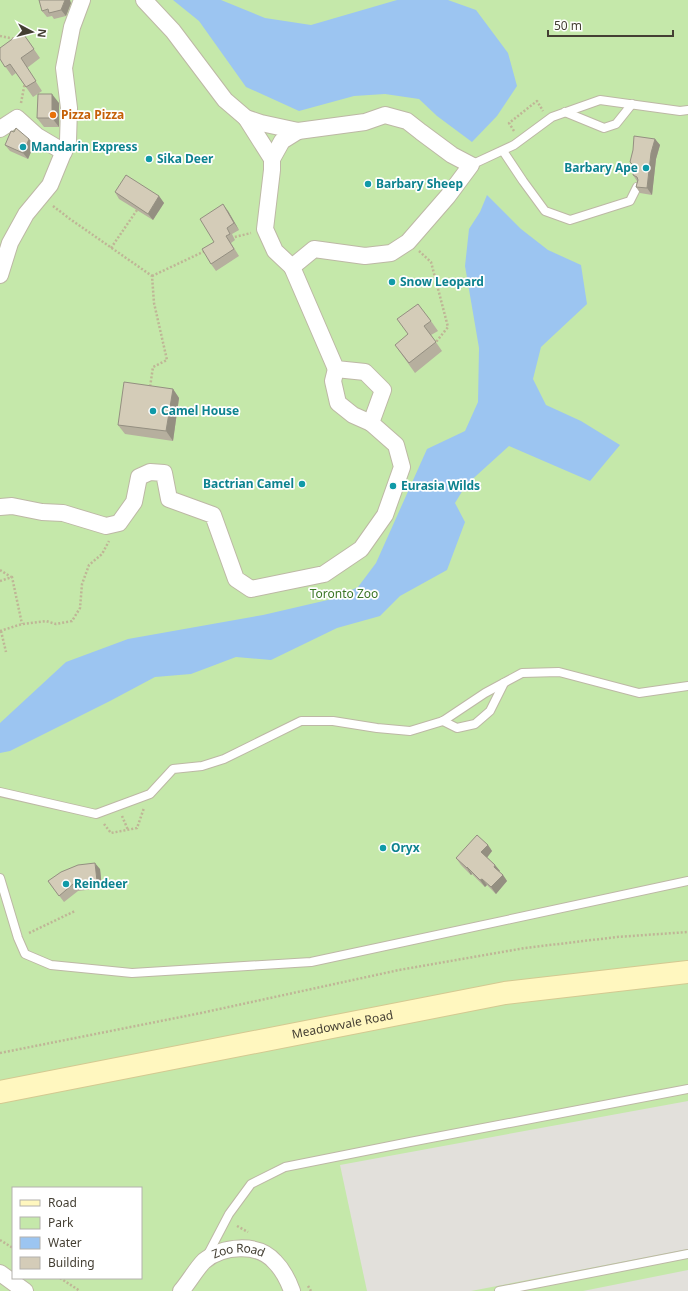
<svg xmlns="http://www.w3.org/2000/svg" width="688" height="1291" font-family="'Noto Sans',sans-serif">
	<style>
		.park { fill: #c5e8aa; fill-rule: evenodd }
		.parking { fill: #e2e0db }
		.water { fill: #9cc5f1 }
		.lines { fill: none; stroke-linecap: round; stroke-linejoin: round }
		.lane-casing { stroke: #bdb8a5; stroke-width: 10 }
		.street-casing { stroke: #bdb8a5; stroke-width: 18 }
		.secondary-casing { stroke: #d4c991; stroke-width: 24 }
		.path { stroke: #bfb596; stroke-width: 2.5; stroke-dasharray: 2 2; stroke-linecap: butt }
		.lane { stroke: #fff; stroke-width: 8 }
		.street { stroke: #fff; stroke-width: 16 }
		.secondary { stroke: #fff7bf; stroke-width: 22 }
		.wall { fill: #b6af9e }
		.shaded-wall { fill: #948f81 }
		.building { fill: #d4ccb8; stroke: #948f81 }
		.food-dot { fill: #e8710a; stroke: #fff; stroke-width: 1.5 }
		.culture-dot { fill: #0f9aa8; stroke: #fff; stroke-width: 1.5 }
		.labels { text-anchor: middle; stroke-width: 3.5; stroke-linejoin: round; paint-order: stroke }
		.food-label { font-size: 12px; font-weight: bold; fill: #c56008; stroke: #fff; text-anchor: start }
		.culture-label { font-size: 12px; font-weight: bold; fill: #0d838f; stroke: #fff; text-anchor: start }
		.park-label { font-size: 12px; fill: #3b7626; stroke: #fff }
		.street-label { font-size: 12px; fill: #443f33; stroke: #fff }
	</style>
	<rect width="100%" height="100%" fill="#f2efe3"/>
	<path class="park" d="M0,0H688V1291H0ZM13,1188H141V1278H13Z"/>
	<g class="parking">
		<polygon points="688,1101 688,1249 471,1291 367,1291 340,1165"/>
		<polygon points="688,1270 688,1291 583,1291"/>
	</g>
	<g class="water">
		<polygon points="173,0 221,0 265,18 311,25 397,0 448,0 476,10 508,53 517,86 497,116 472,142 437,116 419,99 385,94 354,96 299,111 246,87 199,21"/>
		<polygon points="487,195 521,229 548,250 581,265 587,304 541,347 533,379 546,405 581,421 620,445 590,481 509,446 466,485 455,503 465,522 447,570 400,596 380,616 337,628 271,660 236,657 191,674 155,677 110,701 10,751 0,753 0,723 66,662 128,639 263,615 332,599 358,587 376,563 427,449 465,431 478,402 479,348 465,266 469,229 480,212"/>
	</g>
	<g class="lines">
		<defs>
			<g id="lane">
				<polyline points="565,112 604,128 616,124 632,104"/>
				<polyline points="503,151 523,181 545,211 570,220 630,201 637,187"/>
				<polyline points="471,165 514,145 552,117 600,100 680,111 688,110"/>
				<polyline points="443,721 457,728 475,724 490,711 504,683"/>
				<polyline points="0,792 96,814 150,794 173,769 202,766 224,759 301,721 333,721 377,728 410,731 443,721 485,693 522,673 559,672 639,693 688,686"/>
				<polyline points="0,878 18,938 25,954 51,965 132,973 311,962 688,881"/>
				<polyline points="207,1256 229,1214 251,1184 285,1167 410,1142 688,1089"/>
				<polyline points="499,1291 688,1254"/>
			</g>
			<g id="street">
				<polyline points="246,118 272,159 272,170 265,229 275,251 292,267"/>
				<polyline points="0,129 17,118 37,136 64,152"/>
				<polyline points="272,159 282,141 298,131"/>
				<polyline points="0,275 10,243 26,214 50,185 68,141 69,108 64,68 72,27 82,0"/>
				<polyline points="336,369 333,381 338,403 353,415 371,423"/>
				<polyline points="0,507 12,506 42,512 63,513 106,526 119,523 134,502 139,477 150,472 164,473 169,499 213,515 236,579 251,589 324,574 361,549 385,515 402,467 396,445 371,423 383,390 365,372 336,369 292,267 314,249 365,256 391,253 408,242 448,196 471,165 452,155 421,132 407,121 385,115 365,122 298,131 261,123 246,118 225,100 173,31 144,0"/>
				<polyline points="0,1273 25,1291"/>
				<path id="s1" d="M181,1291C189,1282 196,1269 204,1261C222,1246 258,1242 275,1262C283,1270 288,1280 292,1291"/>
			</g>
			<g id="secondary">
				<path id="s2" d="M0,1092L505,993L688,972"/>
			</g>
		</defs>
		<use href="#lane" class="lane-casing"/>
		<use href="#street" class="street-casing"/>
		<use href="#secondary" class="secondary-casing"/>
		<g class="path">
			<polyline points="0,36 15,39"/>
			<polyline points="21,103 25,82"/>
			<polyline points="514,131 509,123 537,101 543,111"/>
			<polyline points="53,206 70,219 152,276 154,303 167,360 153,367 150,387"/>
			<polyline points="231,238 251,233"/>
			<polyline points="111,248 137,210"/>
			<polyline points="419,251 431,262 448,327 436,342"/>
			<polyline points="152,276 205,251"/>
			<polyline points="0,570 11,577"/>
			<polyline points="0,581 12,577 22,624"/>
			<polyline points="0,631 22,624 46,621 56,624 72,621 80,608 82,584 89,565 102,554 109,541"/>
			<polyline points="1,631 6,652"/>
			<polyline points="122,816 128,830"/>
			<polyline points="104,824 111,833 137,828 144,808"/>
			<polyline points="29,933 75,911"/>
			<polyline points="0,1053 201,1013 399,970 525,948 617,937 688,932"/>
			<polyline points="237,1226 248,1232"/>
			<polyline points="0,1240 13,1248"/>
			<polyline points="60,1278 80,1291"/>
			<polyline points="308,1286 311,1291"/>
		</g>
		<use href="#lane" class="lane"/>
		<use href="#street" class="street"/>
		<use href="#secondary" class="secondary"/>
	</g>
	<g class="wall">
		<polygon points="71,3 66,16 54,19 52,16 47,17 42,11"/>
		<polygon points="22,32 40,58 27,68 42,91 33,97 16,73 12,76 0,59"/>
		<polygon points="59,103 59,127 44,127 37,118"/>
		<polygon points="29,139 34,145 28,159 10,151 5,145"/>
		<polygon points="655,139 660,145 656,159 652,195 640,193 636,187 637,181 633,175 634,168 630,162"/>
		<polygon points="115,192 159,196 164,203 153,220 119,199"/>
		<polygon points="228,211 239,230 232,234 235,240 231,243 239,256 216,271 211,264 214,242"/>
		<polygon points="431,321 438,331 431,335 442,351 415,373 395,345"/>
		<polygon points="173,389 179,398 173,441 125,434 118,425"/>
		<polygon points="488,845 492,851 487,857 500,871 499,872 503,875 507,881 496,894 487,885 485,887 472,874 471,875 461,865 456,858"/>
		<polygon points="100,869 102,888 78,891 64,902 48,881"/>
	</g>
	<g class="shaded-wall">
		<polygon points="65,0 70,0 71,3 66,16 61,10"/>
		<polygon points="52,94 59,103 59,127 52,118"/>
		<polygon points="29,139 34,145 28,159 23,153"/>
		<polygon points="655,139 660,145 656,159 652,195 647,188 651,153"/>
		<polygon points="159,196 164,203 153,220 148,214"/>
		<polygon points="223,204 228,211 239,230 234,223"/>
		<polygon points="173,389 179,398 173,441 166,431"/>
		<polygon points="488,845 492,851 486,859 481,852"/>
		<polygon points="95,863 100,869 102,888 97,881"/>
		<polygon points="495,865 500,871 498,873 494,867"/>
		<polygon points="467,867 472,874 471,875 467,868"/>
		<polygon points="503,875 507,881 496,894 491,887"/>
		<polygon points="482,879 487,885 485,887 480,880"/>
	</g>
	<g class="building">
		<polygon points="39,0 65,0 61,10 49,13 48,9 42,11"/>
		<polygon points="22,32 34,49 21,58 36,81 26,87 10,64 5,67 0,59 0,48"/>
		<polygon points="38,94 52,94 52,118 37,118"/>
		<polygon points="16,128 29,139 23,153 5,145 11,131 14,132"/>
		<polygon points="634,136 655,139 651,153 647,188 636,187 638,180 637,177 633,175 634,166 630,162 633,150"/>
		<polygon points="126,175 159,196 148,214 115,192"/>
		<polygon points="223,204 234,223 227,228 230,234 226,236 234,249 211,264 202,249 214,242 200,219"/>
		<polygon points="418,304 431,321 424,326 436,342 409,363 395,345 408,334 397,319"/>
		<polygon points="124,382 173,389 166,431 118,425"/>
		<polygon points="477,835 488,845 481,852 495,865 494,867 503,875 491,887 482,879 480,880 467,867 467,868 456,858"/>
		<polygon points="95,863 97,881 73,884 59,896 48,881 61,872 78,865"/>
	</g>
	<circle class="food-dot" cx="53" cy="115" r="4"/>
	<g class="culture-dot">
		<circle cx="23" cy="147" r="4"/>
		<circle cx="149" cy="159" r="4"/>
		<circle cx="646" cy="168" r="4"/>
		<circle cx="368" cy="184" r="4"/>
		<circle cx="392" cy="282" r="4"/>
		<circle cx="153" cy="411" r="4"/>
		<circle cx="302" cy="484" r="4"/>
		<circle cx="393" cy="486" r="4"/>
		<circle cx="383" cy="848" r="4"/>
		<circle cx="66" cy="884" r="4"/>
	</g>
	<g class="labels">
		<g class="food-label">
			<text x="61" y="119">Pizza Pizza</text>
		</g>
		<g class="culture-label">
			<text x="31" y="151">Mandarin Express</text>
			<text x="157" y="163">Sika Deer</text>
			<text x="638" y="172" text-anchor="end">Barbary Ape</text>
			<text x="376" y="188">Barbary Sheep</text>
			<text x="400" y="286">Snow Leopard</text>
			<text x="161" y="415">Camel House</text>
			<text x="294" y="488" text-anchor="end">Bactrian Camel</text>
			<text x="401" y="490">Eurasia Wilds</text>
			<text x="391" y="852">Oryx</text>
			<text x="74" y="888">Reindeer</text>
		</g>
		<g class="park-label">
			<text x="344" y="598">Toronto Zoo</text>
		</g>
		<g class="street-label">
			<text dy="4" stroke="none"><textPath href="#s2" startOffset="349">Meadowvale Road</textPath></text>
			<text dy="4" stroke="none"><textPath href="#s1" startOffset="75">Zoo Road</textPath></text>
		</g>
	</g>
	<rect x="12" y="1187" width="130" height="92" fill="#ffffff" stroke="#b4b2ad"/>
	<rect x="20" y="1200" width="20" height="6" fill="#fff7bf" stroke="#b4b2ad"/>
	<text x="48" y="1207" font-size="12" fill="#443f33">Road</text>
	<rect x="20" y="1217" width="20" height="12" fill="#c5e8aa" stroke="#b4b2ad"/>
	<text x="48" y="1227" font-size="12" fill="#443f33">Park</text>
	<rect x="20" y="1237" width="20" height="12" fill="#9cc5f1" stroke="#b4b2ad"/>
	<text x="48" y="1247" font-size="12" fill="#443f33">Water</text>
	<rect x="20" y="1257" width="20" height="12" fill="#d4ccb8" stroke="#b4b2ad"/>
	<text x="48" y="1267" font-size="12" fill="#443f33">Building</text>
	<g transform="translate(32 32) rotate(97)" stroke="#ffffff" stroke-width="3" paint-order="stroke">
	<path d="M0-3L7 15L0 10L-7 15Z" fill="#443f33"/>
	<text y="-6" font-size="11" font-weight="bold" text-anchor="middle" fill="#443f33">N</text>
	</g>
	<path d="M548 30v6h125v-6" fill="none" stroke="#443f33" stroke-width="2"/>
	<text x="554" y="30" font-size="12" fill="#443f33" stroke="#ffffff" stroke-width="3" paint-order="stroke">50 m</text>
</svg>
